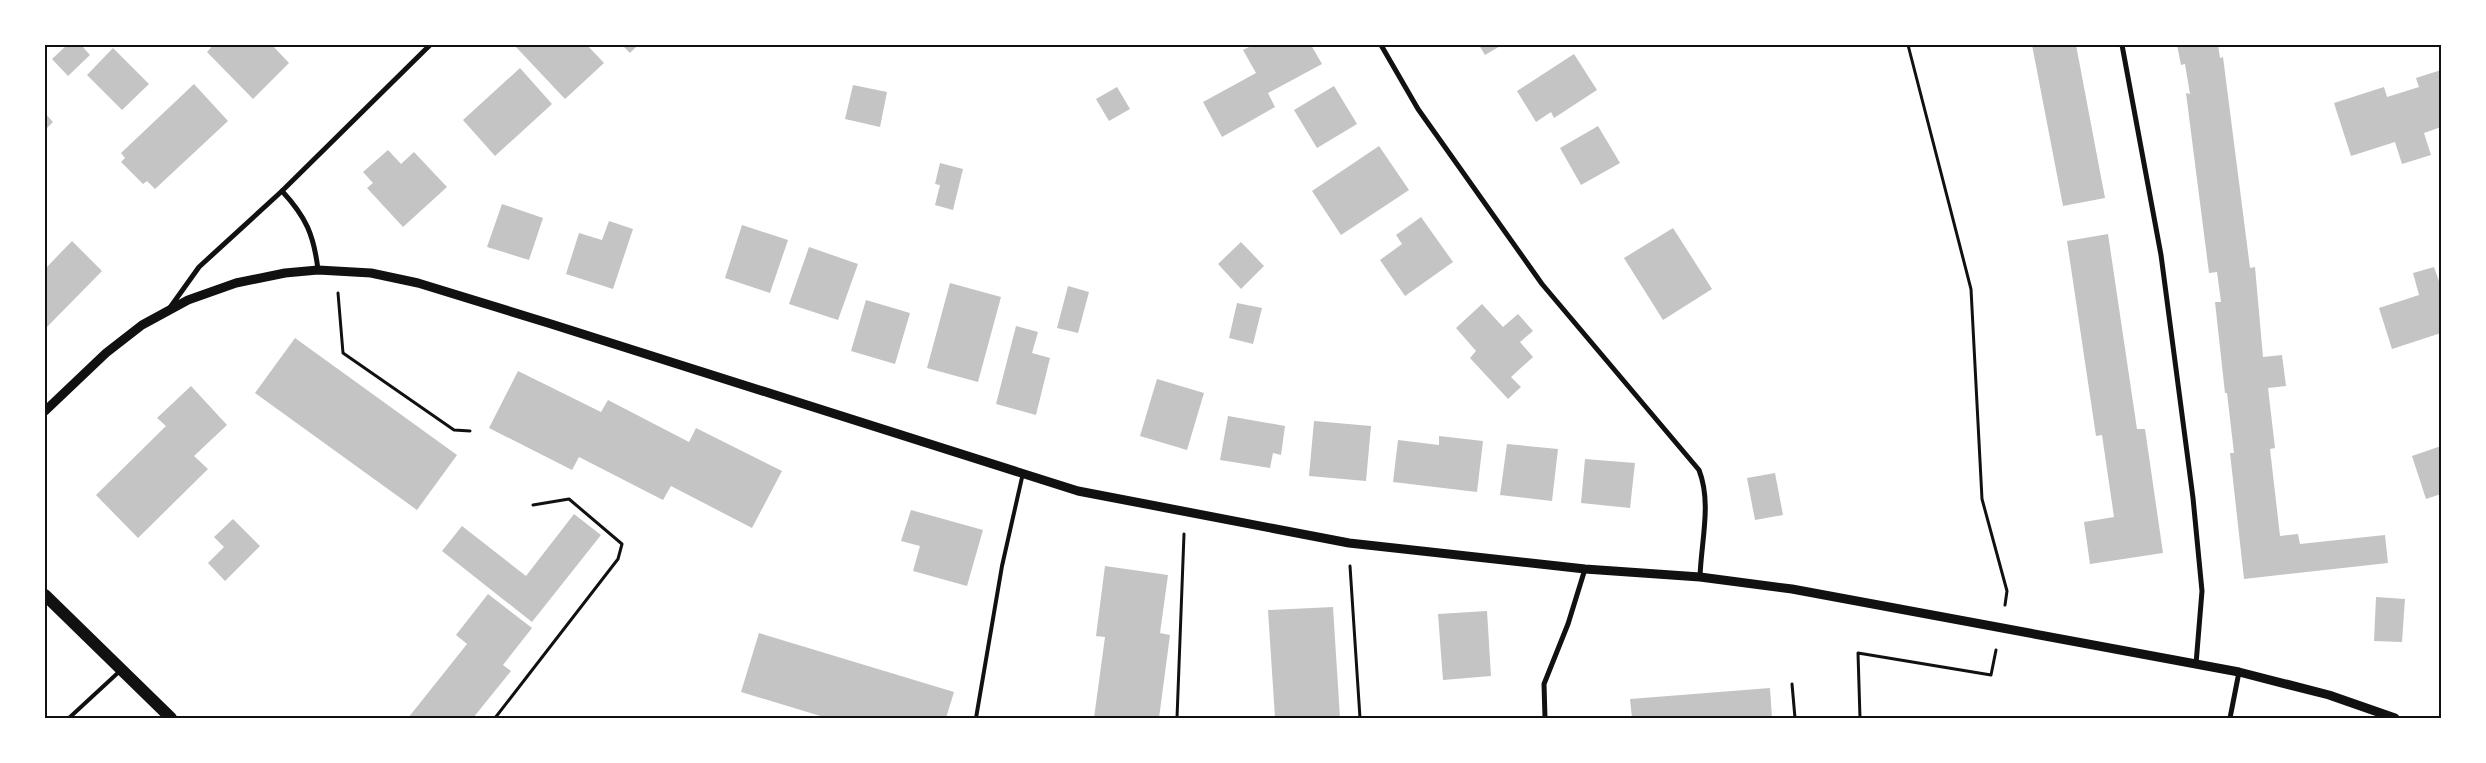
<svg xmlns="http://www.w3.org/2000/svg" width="2486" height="763" font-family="'PT Sans Narrow',sans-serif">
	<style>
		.building { fill: #c4c4c4 }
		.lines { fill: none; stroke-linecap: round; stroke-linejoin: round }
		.path { stroke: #111; stroke-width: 3 }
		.service { stroke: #111; stroke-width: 4 }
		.minor { stroke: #111; stroke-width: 5 }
		.tertiary { stroke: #111; stroke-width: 9 }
		.primary { stroke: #111; stroke-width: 12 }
		.neatline { fill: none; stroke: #111; stroke-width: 2 }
	</style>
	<rect width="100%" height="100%" fill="#fff"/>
	<g class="building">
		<polygon points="67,45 81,45 90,55 68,76 52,59"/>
		<polygon points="213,45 272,45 289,63 253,99 207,52"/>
		<polygon points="518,45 587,45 604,63 565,99 516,47"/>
		<polygon points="622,45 638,45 630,53"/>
		<polygon points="1253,45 1311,45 1322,64 1268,93 1275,107 1222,137 1203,102 1256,73 1243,50"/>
		<polygon points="1479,45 1502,45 1485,55"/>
		<polygon points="2032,45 2076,45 2105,198 2063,206"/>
		<polygon points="2177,45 2218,45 2220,58 2223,57 2250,268 2255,267 2263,357 2282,355 2286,386 2268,388 2275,448 2270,449 2280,536 2298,534 2300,544 2385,535 2388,563 2244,579 2230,453 2234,453 2227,393 2225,393 2215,302 2221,302 2217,272 2209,273 2186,93 2190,94 2185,64 2181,65"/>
		<polygon points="113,48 149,84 122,110 87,75"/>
		<polygon points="1574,54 1597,90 1554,118 1551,112 1536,122 1517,91"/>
		<polygon points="520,68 552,104 495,156 463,120"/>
		<polygon points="2441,70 2441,127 2424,133 2431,155 2402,164 2395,142 2351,156 2334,103 2384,87 2387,97 2419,87 2416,78"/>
		<polygon points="194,84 228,121 155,189 147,181 143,184 121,162 125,158 121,153"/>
		<polygon points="853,85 887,92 880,127 845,119"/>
		<polygon points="1334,86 1357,124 1317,148 1294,110"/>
		<polygon points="1117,87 1130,109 1109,121 1096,99"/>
		<polygon points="45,113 53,122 45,130"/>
		<polygon points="1598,126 1620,163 1581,185 1560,148"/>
		<polygon points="1379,146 1409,190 1341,235 1312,191"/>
		<polygon points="388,150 401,164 414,152 447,187 403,227 367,188 373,183 363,172"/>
		<polygon points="940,163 963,169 953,210 935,205 940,185 935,184"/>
		<polygon points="502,204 543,218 529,260 487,247"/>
		<polygon points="1421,217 1453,262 1405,296 1380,260 1402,244 1396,235"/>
		<polygon points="609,221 633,229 613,289 566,274 579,233 602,240"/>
		<polygon points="742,225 788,240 770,293 725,278"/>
		<polygon points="1673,228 1712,289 1663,320 1624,258"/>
		<polygon points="2108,234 2137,429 2145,429 2163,553 2090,564 2084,522 2114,517 2102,435 2096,436 2067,241"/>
		<polygon points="72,241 102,271 45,329 45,269"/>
		<polygon points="1241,242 1264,266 1241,289 1218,264"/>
		<polygon points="809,247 858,264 838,320 789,304"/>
		<polygon points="2434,267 2441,287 2441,333 2392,349 2379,308 2419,295 2413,273"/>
		<polygon points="950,283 1001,297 978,382 927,368"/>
		<polygon points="1068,286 1089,292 1078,333 1057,328"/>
		<polygon points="866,300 910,313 895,364 851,351"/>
		<polygon points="1237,303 1262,308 1253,344 1229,338"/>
		<polygon points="1482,304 1503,327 1518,314 1533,331 1520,342 1533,357 1511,377 1521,387 1508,399 1470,358 1476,351 1456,328"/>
		<polygon points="1016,326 1038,332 1032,353 1050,358 1036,415 996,404"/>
		<polygon points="295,338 457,455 417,510 255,393"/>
		<polygon points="518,371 601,412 608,400 689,442 696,428 782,471 752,528 671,486 663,500 579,457 572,470 489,428"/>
		<polygon points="1157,379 1204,393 1187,450 1140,436"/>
		<polygon points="191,386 227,425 194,456 208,469 138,538 96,495 166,426 157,418"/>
		<polygon points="1228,416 1285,426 1281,455 1273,453 1270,468 1220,460"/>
		<polygon points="1314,421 1371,426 1366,481 1309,476"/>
		<polygon points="1439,436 1483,441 1477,492 1393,482 1398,440 1439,445"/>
		<polygon points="1507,444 1558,449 1552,501 1500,495"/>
		<polygon points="2441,446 2441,494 2426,499 2412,456"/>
		<polygon points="1585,459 1635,463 1630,508 1581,503"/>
		<polygon points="1775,473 1783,515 1755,520 1747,478"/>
		<polygon points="911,510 983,530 967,586 913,571 920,546 901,541"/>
		<polygon points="574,514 601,535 532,622 442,551 462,526 526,576"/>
		<polygon points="233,519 260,546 225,581 208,563 224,547 214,537"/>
		<polygon points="1105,566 1168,575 1160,633 1170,635 1159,718 1094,718 1105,637 1096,636"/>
		<polygon points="488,594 532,628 503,665 511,671 473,718 408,718 467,644 456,635"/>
		<polygon points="2376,597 2405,599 2402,642 2374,641"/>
		<polygon points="1333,607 1340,718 1275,718 1268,610"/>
		<polygon points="1487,611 1491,676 1443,680 1438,614"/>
		<polygon points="759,633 954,692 946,718 827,718 741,692"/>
		<polygon points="1770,688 1772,718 1632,718 1630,699"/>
	</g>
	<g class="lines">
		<g class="path">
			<polyline points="1908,45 1971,289 1982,499 2007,591 2005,605"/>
			<polyline points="338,293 343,353 454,430 470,431"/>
			<polyline points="1350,566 1360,718"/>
			<polyline points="1792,684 1795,718"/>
			<polyline points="495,718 618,559 622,544 569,499 533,505"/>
			<polyline points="1177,718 1184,534"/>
			<polyline points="1860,718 1858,653 1991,675 1996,650"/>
		</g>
		<g class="service">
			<polyline points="69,718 121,670"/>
			<polyline points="976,718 1002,566 1023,473"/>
		</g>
		<g class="minor">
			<path d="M1381,45L1418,109L1542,284L1699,470C1712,503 1701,542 1700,577"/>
			<polyline points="2122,45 2161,255 2193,498 2202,591 2196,664"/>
			<path d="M282,191C306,217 314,235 318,270"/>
			<polyline points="169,309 199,267 282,191 430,45"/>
			<polyline points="1545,718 1544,684 1568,624 1585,569"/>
			<polyline points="2230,718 2239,672"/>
		</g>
		<polyline class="tertiary" points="45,411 106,353 142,325 188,300 236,283 285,273 318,270 371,273 418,283 548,323 1078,491 1349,543 1585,569 1700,577 1792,589 2239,672 2329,695 2395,718"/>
		<polyline class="primary" points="45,595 171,718"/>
	</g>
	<rect width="2486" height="763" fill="none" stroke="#ffffff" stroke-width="92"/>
	<rect x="46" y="46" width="2394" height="671" class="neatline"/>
</svg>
